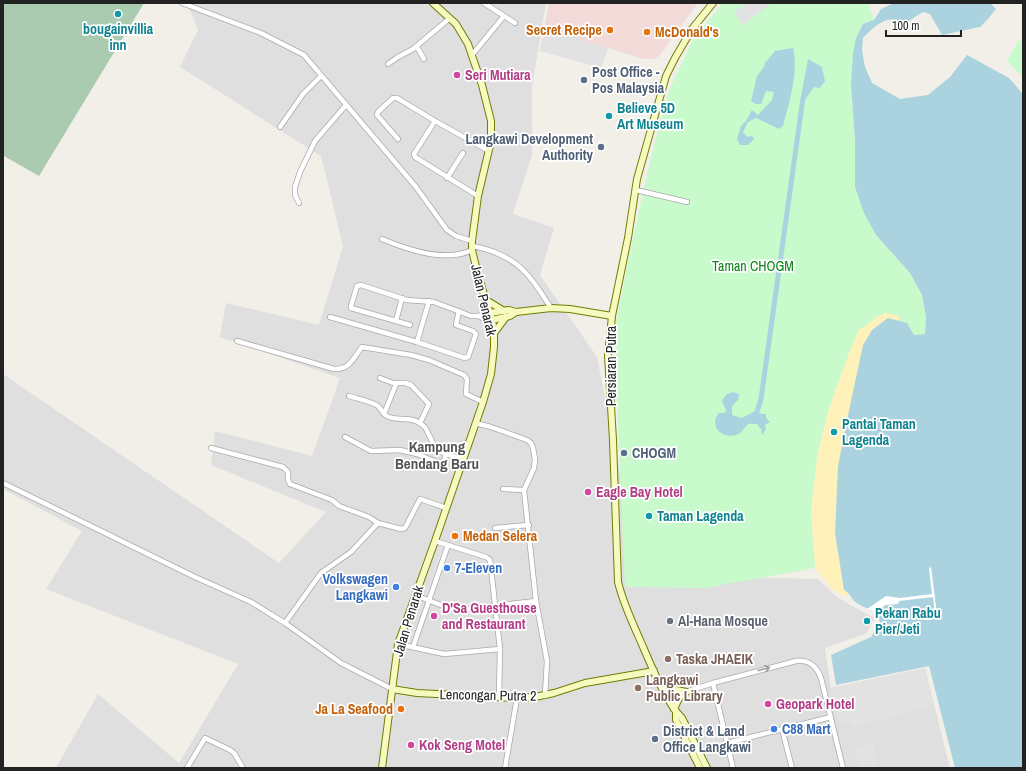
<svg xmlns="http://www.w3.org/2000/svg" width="1026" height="771" font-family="'Archivo Narrow',sans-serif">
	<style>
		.residential { fill: #e0dfdf }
		.commercial { fill: #f2dad9 }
		.sand { fill: #fff1ba }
		.cemetery { fill: #aacbaf }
		.park { fill: #c8facc }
		.parking { fill: #e2e2e2 }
		.water { fill: #aad3df }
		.pier { fill: #fff }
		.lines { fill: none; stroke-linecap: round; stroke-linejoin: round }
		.canal { stroke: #aad3df; stroke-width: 5 }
		.street-casing { stroke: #a9a9a9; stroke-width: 6 }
		.secondary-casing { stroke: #707d05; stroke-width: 8 }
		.street { stroke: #fff; stroke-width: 4.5 }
		.secondary { stroke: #f7fabf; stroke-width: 6 }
		.oneway { stroke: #9c9c9c }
		.culture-dot { fill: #0f9aa8; stroke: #fff; stroke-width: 1.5 }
		.food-dot { fill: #e8710a; stroke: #fff; stroke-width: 1.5 }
		.hotel-dot { fill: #d1479c; stroke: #fff; stroke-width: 1.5 }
		.service-dot { fill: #5c6f8a; stroke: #fff; stroke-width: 1.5 }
		.shop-dot { fill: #3f7fe0; stroke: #fff; stroke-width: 1.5 }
		.worship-dot { fill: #6b7280; stroke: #fff; stroke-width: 1.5 }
		.education-dot { fill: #8d6e63; stroke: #fff; stroke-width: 1.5 }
		.labels { text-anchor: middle; stroke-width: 3.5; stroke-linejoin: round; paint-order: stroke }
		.culture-label { font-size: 14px; font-weight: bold; fill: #0d838f; stroke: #fff; text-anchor: start }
		.food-label { font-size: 14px; font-weight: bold; fill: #c56008; stroke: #fff; text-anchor: end }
		.service-label { font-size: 14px; font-weight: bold; fill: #4e5e75; stroke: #fff; text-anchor: start }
		.hotel-label { font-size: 14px; font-weight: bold; fill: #b23c85; stroke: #fff; text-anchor: start }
		.park-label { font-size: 14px; fill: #0c8416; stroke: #fff }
		.street-label { font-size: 14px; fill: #222; stroke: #fff }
		.shop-label { font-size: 14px; font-weight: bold; fill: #366cbe; stroke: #fff; text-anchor: start }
		.worship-label { font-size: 14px; font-weight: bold; fill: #5b616d; stroke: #fff; text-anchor: start }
		.education-label { font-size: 14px; font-weight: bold; fill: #785e54; stroke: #fff; text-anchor: start }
		.neighbourhood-label { font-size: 15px; font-weight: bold; fill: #555; stroke: #fff }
	</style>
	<rect width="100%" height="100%" fill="#f2efe9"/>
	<polygon class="residential" points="187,3 546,3 532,87 532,155 513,214 554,228 540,275 597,357 640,575 818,579 838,598 874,618 867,633 825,648 831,688 925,668 950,768 56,768 98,694 179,763 238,664 46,589 82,531 3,489 3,374 279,563 326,512 211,465 215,431 312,456 340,378 220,337 226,303 319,325 343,246 321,156 180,67 198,30"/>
	<polygon class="commercial" points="549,3 698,3 659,56 654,59 643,59 608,48 601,68 540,51"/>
	<polygon class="sand" points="886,313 899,316 899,321 888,318 872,330 863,345 850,594 843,596 832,589 815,568 811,512 817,456 829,408 849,353 858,331 878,316"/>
	<polygon class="cemetery" points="3,3 144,3 39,176 4,156 3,154"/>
	<g class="park">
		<polygon points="723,3 864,3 869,5 874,20 863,24 851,85 855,141 855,187 876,235 910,273 922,295 926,317 925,334 914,335 907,323 899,321 899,316 886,313 878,316 858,331 849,353 829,408 817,456 811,512 815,568 705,588 625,587 618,426 615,326 641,201 654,145 670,88 693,39"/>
		<polygon points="1019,40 1023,41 1023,78 1007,61"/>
	</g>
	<g class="parking">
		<polygon points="746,3 772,3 743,25 734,12"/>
		<polygon points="545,28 608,48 601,68 540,51"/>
		<polygon points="442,545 446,546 428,597 425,596"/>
		<polygon points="925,668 934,706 852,727 851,721 839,724 831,688"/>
		<polygon points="873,744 879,767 859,768 854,749"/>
	</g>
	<g class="water">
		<path d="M894,3H990L996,9L988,19L980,27L942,35L930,14L923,12L904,24C901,23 898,21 895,20C883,17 871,30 863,38L862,50L865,67L872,83L900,99L928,95L950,77L967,55L1009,78L1023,94V768H955L929,666L836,685L831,655L871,637L880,623L878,612C870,609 859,606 853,600C850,595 849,593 844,590L835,533L838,466L851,401L863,345L872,330L888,318L907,323L914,335L925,334L926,317L922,295L910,273L876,235L864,213L855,187V140L851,85L853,54L856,38L863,24L874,20L881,9Z"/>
		<path d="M793,48C799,71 789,103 783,126L779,129L756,118L748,122L743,132L747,137L752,136L754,139L748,145H740L737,139L741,126L746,121L752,110L758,115L772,100L774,92L766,91L761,104H756L751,101L757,76L764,67L765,63L775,51Z"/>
		<polygon points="808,59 822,67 825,81 820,88 814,87 805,100 801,97"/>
		<path d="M733,392L739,394L738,400L732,406V415L742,418L755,411L762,414H766V418L770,422L765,425L766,429L762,435L761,429L757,424H748C744,428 742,433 736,435C722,439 708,426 719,413H725L726,409L723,404L722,400L727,394Z"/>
	</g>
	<polygon class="pier" points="931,567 937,614 935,615 933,597 899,601 898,604 885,605 878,612 867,609 886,596 900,598 932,594 929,568"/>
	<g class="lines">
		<polyline class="canal" points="757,412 761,399 803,98"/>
		<defs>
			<g id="street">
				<polyline points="182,3 261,33 304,55 416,187 447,230 456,236 472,241"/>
				<polyline points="484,3 515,23"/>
				<polyline points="417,47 424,59"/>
				<polyline points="472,55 504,16"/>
				<polyline points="388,64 398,57 413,49 450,18"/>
				<polyline points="435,121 414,154 415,157 478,196"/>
				<polyline points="280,127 303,94 321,76"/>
				<polyline points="398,139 377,115 378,112 393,98 397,98 435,121 489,151"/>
				<polyline points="447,178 463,153"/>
				<polyline points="636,190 687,202"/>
				<polyline points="299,203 295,195 295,187 300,172 315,141 346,105"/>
				<path d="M382,239C408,250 446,263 472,250"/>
				<path d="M472,246C491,249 512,258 525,272C535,282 543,296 551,308"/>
				<polyline points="479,316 490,313"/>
				<polyline points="330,317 417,342 465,358 468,357 476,334 473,331 456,325 459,311"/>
				<polyline points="396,321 402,298"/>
				<polyline points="410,325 351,308 351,306 357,286 361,285 407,300 434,302 471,316 479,316 485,320 492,320"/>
				<path d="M237,341L334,369C350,370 354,357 362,347L411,355L429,360L464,375L467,379L466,394L483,402"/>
				<polyline points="417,342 429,301"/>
				<polyline points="380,378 393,383 405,383 411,385 429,404 420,423"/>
				<path d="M349,396C358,399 371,401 378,406C382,410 384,416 389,417C400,421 411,416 421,424C427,427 428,434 431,439C437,454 449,455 463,459"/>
				<polyline points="384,414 396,384"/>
				<polyline points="475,423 491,427 527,440 531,443 533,448 535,459 534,468 524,490 536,601 547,661 545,696"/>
				<polyline points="345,437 371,451 400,450 417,454 439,463 444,461 446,455"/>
				<polyline points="211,448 283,467 288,472 288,480 290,484 332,500 339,506 369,517 378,523"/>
				<polyline points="3,483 195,577 251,602 285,623 341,663 392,689"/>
				<polyline points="503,489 524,490"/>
				<polyline points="495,528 529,525"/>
				<polyline points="435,541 486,557 490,560 500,649 499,697"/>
				<polyline points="415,595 451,609 460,610 536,601"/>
				<polyline points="285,623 321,573 351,552 378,523 401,529 405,528 420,499 446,508"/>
				<polyline points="398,644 444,654 500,649"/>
				<polyline points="413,647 448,545"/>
				<polyline points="713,683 733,768"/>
				<path d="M668,698L713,683L796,661C809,659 817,667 821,678L843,768"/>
				<polyline points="782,729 792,768"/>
				<polyline points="727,743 831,717"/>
				<polyline points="187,768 205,738 230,750 234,753 243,768"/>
				<polyline points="505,768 517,698"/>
			</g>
			<g id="secondary">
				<polyline points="486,300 504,311"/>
				<polyline points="490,313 509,310 516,312"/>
				<polyline points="492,320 510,316 516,312 551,308 570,309 612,316"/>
				<polyline points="494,333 506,317"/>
				<polyline points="662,687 686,692"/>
				<polyline points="392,689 417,693 517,698 535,697 554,693 585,683 654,671"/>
				<polyline points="674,709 679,698 686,692"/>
				<polyline points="676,712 676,720 700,768"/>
				<polyline points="382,768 398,644 435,541 483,402 491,374 494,347 494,333 492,320 478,275 472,250 472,241 478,196 491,141 491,121 482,85 468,44 456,24 433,3"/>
				<path d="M707,768L682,718C666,703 650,663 641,642C632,622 623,603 618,582L613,440L608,356L612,316L628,238L637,179L666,76L675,58L692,29L713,3"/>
			</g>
		</defs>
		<use href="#street" class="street-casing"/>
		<use href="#secondary" class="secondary-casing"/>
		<use href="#street" class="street"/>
		<use href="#secondary" class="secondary"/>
	</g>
	<defs><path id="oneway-shaft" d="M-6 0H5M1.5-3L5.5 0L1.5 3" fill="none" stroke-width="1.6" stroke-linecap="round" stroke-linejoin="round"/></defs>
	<use class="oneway" href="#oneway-shaft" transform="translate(764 669) rotate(-15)"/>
	<g class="culture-dot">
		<circle cx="118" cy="14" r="4"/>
		<circle cx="609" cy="116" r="4"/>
		<circle cx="834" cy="432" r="4"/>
		<circle cx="649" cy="516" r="4"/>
		<circle cx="867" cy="621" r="4"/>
	</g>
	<g class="food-dot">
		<circle cx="610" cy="30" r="4"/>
		<circle cx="647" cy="32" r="4"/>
		<circle cx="455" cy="536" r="4"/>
		<circle cx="401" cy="709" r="4"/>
	</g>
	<g class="hotel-dot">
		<circle cx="457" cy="75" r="4"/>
		<circle cx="588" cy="492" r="4"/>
		<circle cx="434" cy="616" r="4"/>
		<circle cx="768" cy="704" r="4"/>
		<circle cx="411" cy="745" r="4"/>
	</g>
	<g class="service-dot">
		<circle cx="584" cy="80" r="4"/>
		<circle cx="601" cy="147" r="4"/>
		<circle cx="624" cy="453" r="4"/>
		<circle cx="655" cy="739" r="4"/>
	</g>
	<g class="shop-dot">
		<circle cx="447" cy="568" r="4"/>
		<circle cx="396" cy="587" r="4"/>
		<circle cx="774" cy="729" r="4"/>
	</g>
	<circle class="worship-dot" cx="670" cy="621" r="4"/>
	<g class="education-dot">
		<circle cx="668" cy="659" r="4"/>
		<circle cx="638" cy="688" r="4"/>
	</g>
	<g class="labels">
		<g class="culture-label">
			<text x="118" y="34" text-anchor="middle">bougainvillia<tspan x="118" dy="16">inn</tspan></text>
			<text x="617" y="113">Believe 5D<tspan x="617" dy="16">Art Museum</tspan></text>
			<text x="842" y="429">Pantai Taman<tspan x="842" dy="16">Lagenda</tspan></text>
			<text x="657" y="521">Taman Lagenda</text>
			<text x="875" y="618">Pekan Rabu<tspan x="875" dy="16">Pier/Jeti</tspan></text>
		</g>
		<g class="food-label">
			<text x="602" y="35">Secret Recipe</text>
			<text x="655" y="37" text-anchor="start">McDonald's</text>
			<text x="463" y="541" text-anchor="start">Medan Selera</text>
			<text x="393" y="714">Ja La Seafood</text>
		</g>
		<g class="service-label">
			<text x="592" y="77">Post Office -<tspan x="592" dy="16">Pos Malaysia</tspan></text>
			<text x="593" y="144" text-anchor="end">Langkawi Development<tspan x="593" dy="16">Authority</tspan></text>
			<text x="632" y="458">CHOGM</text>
			<text x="663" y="736">District &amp; Land<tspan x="663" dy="16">Office Langkawi</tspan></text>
		</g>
		<g class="hotel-label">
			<text x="465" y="80">Seri Mutiara</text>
			<text x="596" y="497">Eagle Bay Hotel</text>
			<text x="442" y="613">D'Sa Guesthouse<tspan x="442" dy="16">and Restaurant</tspan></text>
			<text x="776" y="709">Geopark Hotel</text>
			<text x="419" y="750">Kok Seng Motel</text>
		</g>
		<g class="park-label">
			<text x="753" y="271">Taman CHOGM</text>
		</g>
		<g class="street-label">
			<text transform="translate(484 300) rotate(77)" y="5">Jalan Penarak</text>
			<text transform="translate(611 366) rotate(-90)" y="5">Persiaran Putra</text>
			<text transform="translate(408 621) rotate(-73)" y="5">Jalan Penarak</text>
			<text transform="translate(488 695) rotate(1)" y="5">Lencongan Putra 2</text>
		</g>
		<g class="shop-label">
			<text x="455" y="573">7-Eleven</text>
			<text x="388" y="584" text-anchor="end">Volkswagen<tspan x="388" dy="16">Langkawi</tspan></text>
			<text x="782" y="734">C88 Mart</text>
		</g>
		<g class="worship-label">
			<text x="678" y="626">Al-Hana Mosque</text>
		</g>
		<g class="education-label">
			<text x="676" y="664">Taska JHAEIK</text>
			<text x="646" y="685">Langkawi<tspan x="646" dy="16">Public Library</tspan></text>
		</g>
		<g class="neighbourhood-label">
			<text x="437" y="452">Kampung<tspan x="437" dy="17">Bendang Baru</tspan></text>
		</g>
	</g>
	<rect width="1026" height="771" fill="none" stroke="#222222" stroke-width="8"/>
	<path d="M886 30v6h75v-6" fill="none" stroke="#222222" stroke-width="2"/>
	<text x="892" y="30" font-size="12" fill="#222222" stroke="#ffffff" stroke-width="3" paint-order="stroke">100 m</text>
</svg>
